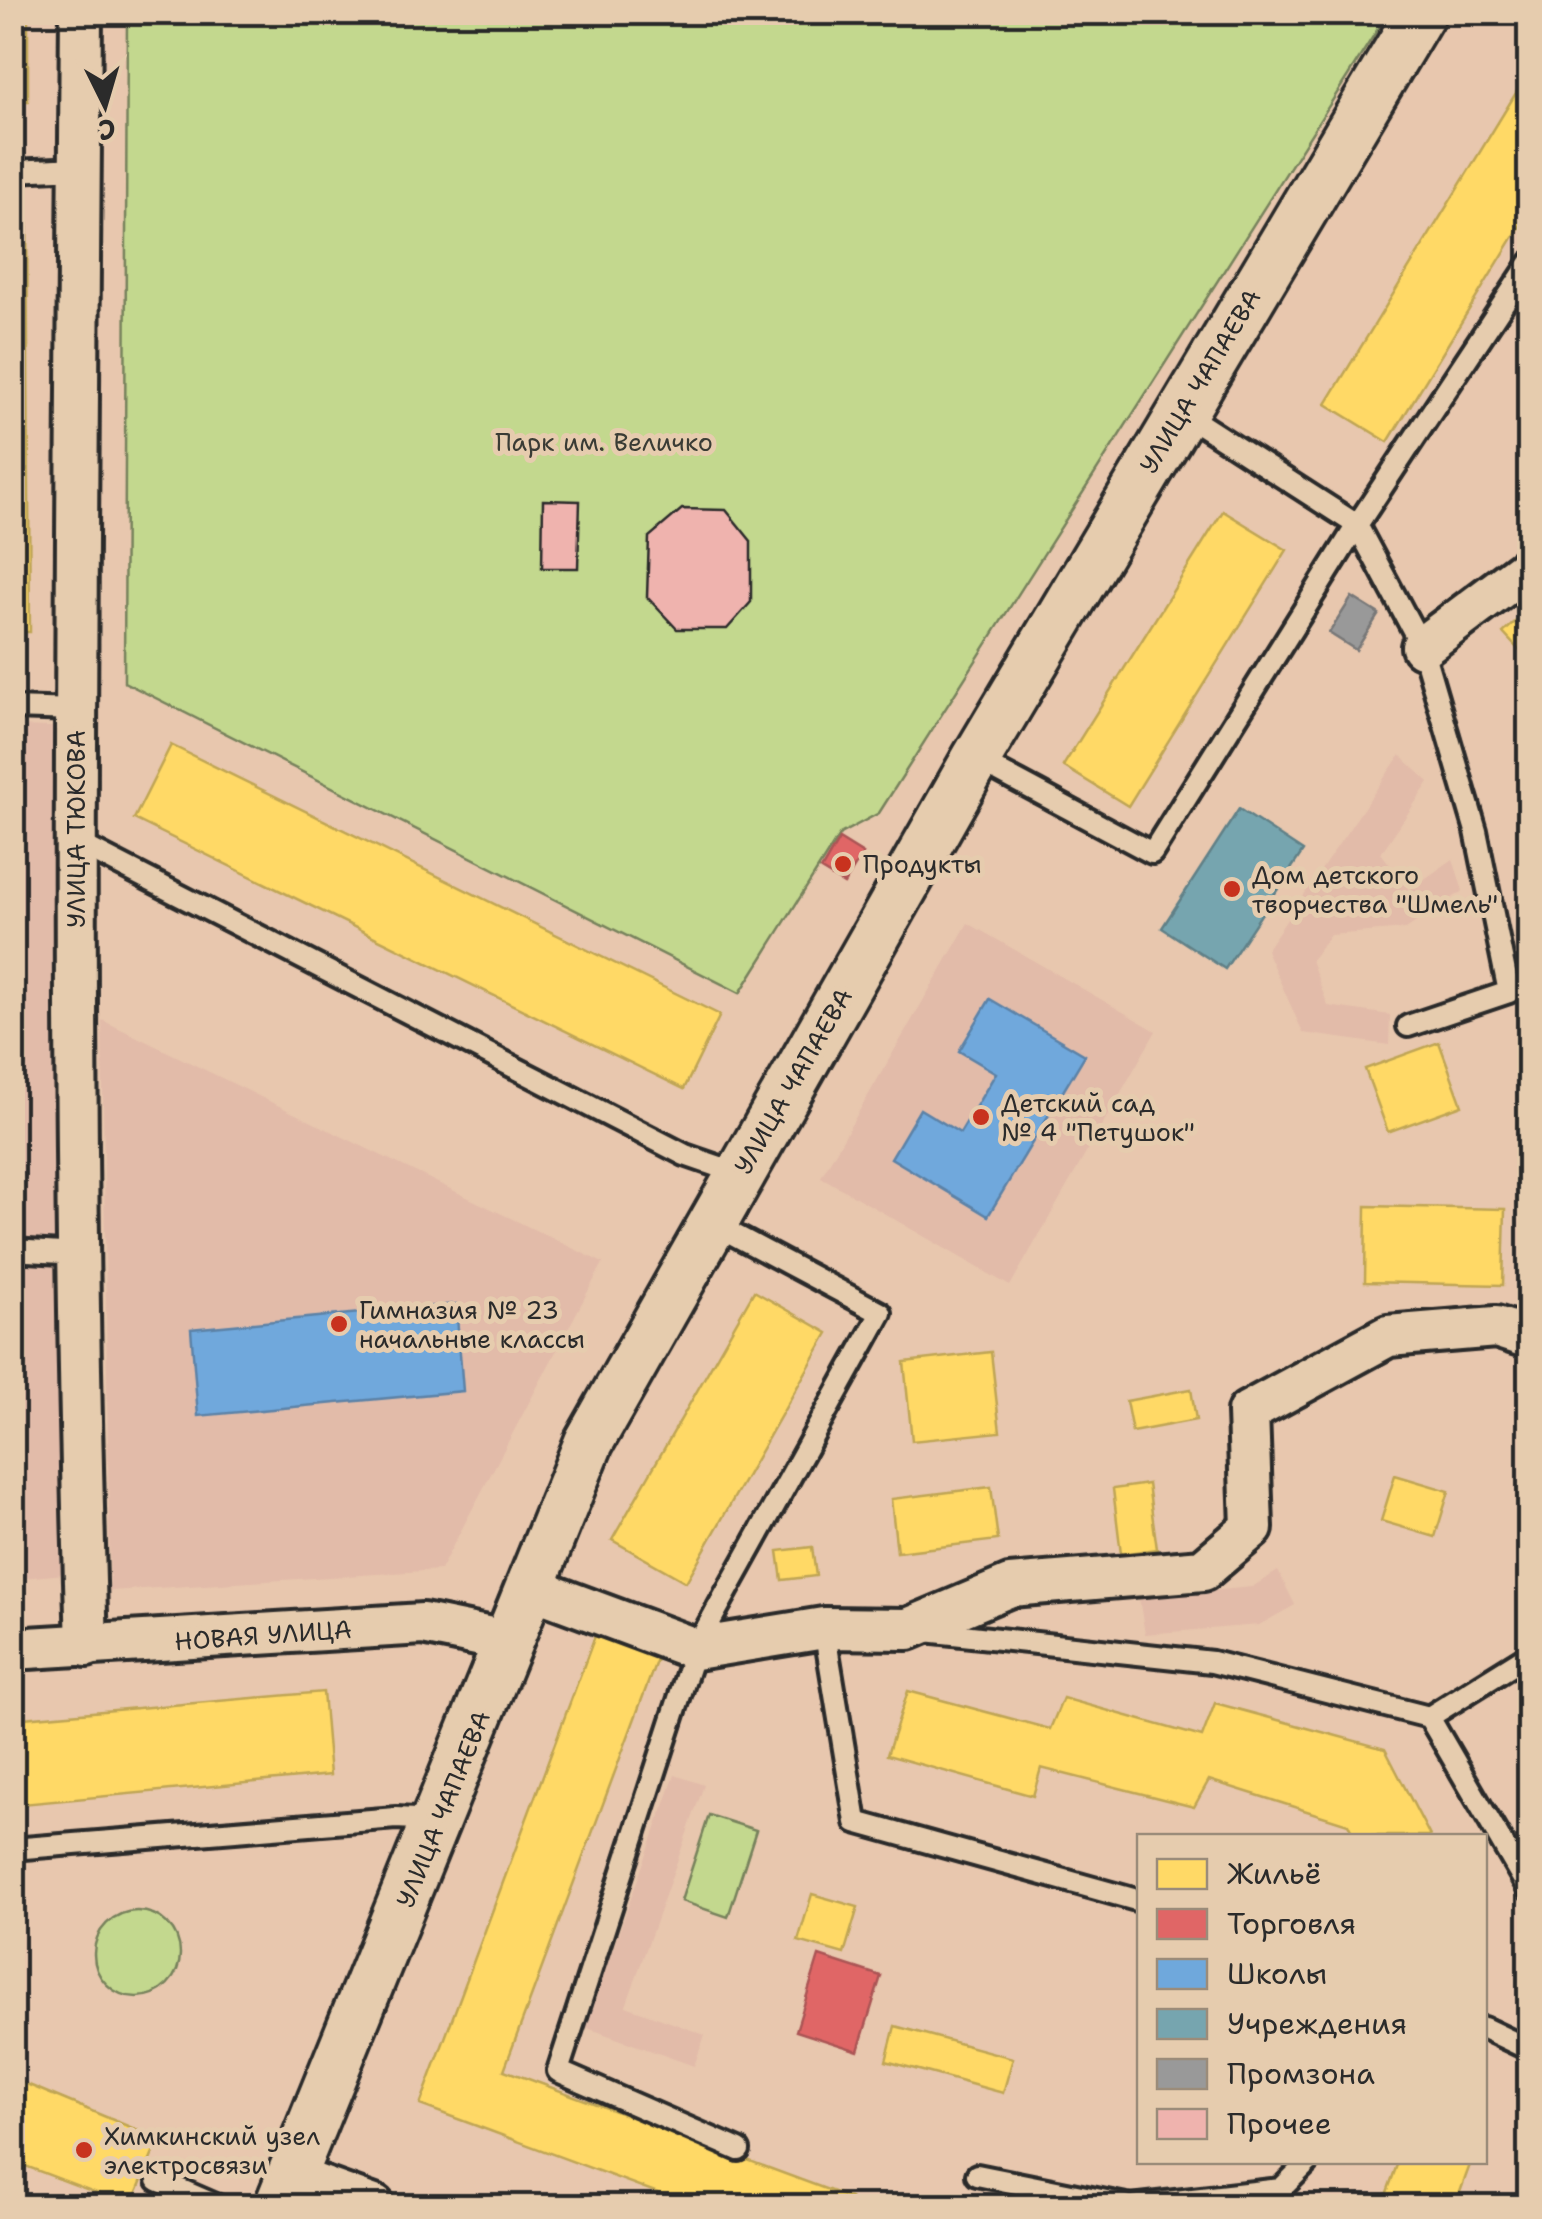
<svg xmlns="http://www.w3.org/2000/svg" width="1542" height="2219" font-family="'Shantell Sans',sans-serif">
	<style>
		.built { fill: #e2bba9 }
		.green { fill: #c3d88e; stroke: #77825c; stroke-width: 2.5 }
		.homes { fill: #ffd966; stroke: #bfa554; stroke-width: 2.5 }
		.shops { fill: #e06666; stroke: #aa5454; stroke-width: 2.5 }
		.schools { fill: #6fa8dc; stroke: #5b82a7; stroke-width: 2.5 }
		.public { fill: #76a5af; stroke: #608087; stroke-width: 2.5 }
		.industry { fill: #999; stroke: #787878; stroke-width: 2.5 }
		.building { fill: #efb3ae; stroke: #2b2b2b; stroke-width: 2.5 }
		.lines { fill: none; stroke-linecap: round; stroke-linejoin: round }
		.service-casing { stroke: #2b2b2b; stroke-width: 28 }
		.minor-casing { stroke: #2b2b2b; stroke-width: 48 }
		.tertiary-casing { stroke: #2b2b2b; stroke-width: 55 }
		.service { stroke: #e6ccae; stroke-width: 20 }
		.minor { stroke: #e6ccae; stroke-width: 40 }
		.tertiary { stroke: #e6ccae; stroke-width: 48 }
		.poi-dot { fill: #c8321e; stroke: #e6ccae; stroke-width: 4 }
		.labels { text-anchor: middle; stroke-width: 10; stroke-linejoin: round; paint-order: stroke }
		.street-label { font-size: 25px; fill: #2b2b2b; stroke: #e6ccae }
		.park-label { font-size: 25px; fill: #3a3c35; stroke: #e6ccae }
		.poi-label { font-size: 25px; fill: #2b2b2b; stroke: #e6ccae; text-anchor: start }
	</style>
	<rect width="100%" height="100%" fill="#e8c7ae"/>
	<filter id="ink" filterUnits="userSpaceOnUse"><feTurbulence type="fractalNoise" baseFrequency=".01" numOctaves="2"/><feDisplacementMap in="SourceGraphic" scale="20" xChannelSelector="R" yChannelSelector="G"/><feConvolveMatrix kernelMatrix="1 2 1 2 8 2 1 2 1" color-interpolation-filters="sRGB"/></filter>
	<g filter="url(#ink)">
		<g class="built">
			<polygon points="13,726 52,727 64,1574 13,1579"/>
			<polygon points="1400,755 1429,782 1381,853 1409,890 1453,859 1463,891 1406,929 1330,935 1311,960 1328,1006 1390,1015 1389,1045 1303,1033 1266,950"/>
			<polygon points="968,923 1156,1031 1010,1286 821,1177"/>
			<polygon points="102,1020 603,1263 440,1570 110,1591"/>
			<polygon points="1278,1571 1295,1605 1259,1625 1145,1634 1139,1598 1252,1587"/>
			<polygon points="675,1775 704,1785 626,2006 705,2035 694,2066 585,2027"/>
		</g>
		<g class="green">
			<polygon points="127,13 1388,13 879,813 840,834 740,993 124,682"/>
			<polygon points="709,1815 756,1830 728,1917 681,1901"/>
			<circle cx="137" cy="1954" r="43"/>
		</g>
		<g class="homes">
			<rect x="12" y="12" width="16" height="89"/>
			<polygon points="1530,70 1530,210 1388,442 1326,404"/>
			<polygon points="12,210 27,210 30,632 12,632"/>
			<polygon points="1223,511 1287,550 1128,806 1063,766"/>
			<polygon points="1530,608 1530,662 1503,633"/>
			<polygon points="171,745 720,1015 684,1089 134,819"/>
			<polygon points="1439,1042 1462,1105 1388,1132 1365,1069"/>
			<polygon points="1366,1206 1505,1209 1503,1285 1365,1282"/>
			<polygon points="754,1291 828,1333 686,1582 612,1540"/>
			<polygon points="991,1352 1000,1432 912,1441 904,1362"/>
			<polygon points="1191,1389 1196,1420 1132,1432 1126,1401"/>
			<polygon points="1395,1475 1449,1491 1435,1537 1381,1521"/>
			<polygon points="1148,1484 1157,1549 1121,1554 1113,1489"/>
			<polygon points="991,1487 998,1540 897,1552 891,1499"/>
			<polygon points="812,1547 816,1576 782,1580 778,1551"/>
			<polygon points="596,1633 658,1656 504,2070 850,2198 847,2206 693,2206 420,2105"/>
			<polygon points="908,1691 1050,1729 1063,1698 1202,1737 1215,1703 1385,1749 1430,1836 1354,1836 1348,1824 1209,1780 1194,1807 1041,1768 1033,1796 887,1755"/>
			<polygon points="323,1692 330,1775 12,1805 12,1719"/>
			<polygon points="812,1894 858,1907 844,1954 798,1941"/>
			<polygon points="895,2026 1013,2058 1003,2093 886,2061"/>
			<polygon points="12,2078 159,2139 131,2206 12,2161"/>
			<polygon points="1398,2162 1471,2162 1455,2206 1382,2206"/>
		</g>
		<g class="shops">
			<polygon points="839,839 863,854 844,884 821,870"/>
			<polygon points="819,1956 881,1976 858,2051 796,2031"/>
		</g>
		<g class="schools">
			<polygon points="990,999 1085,1055 988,1216 891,1158 920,1109 960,1133 996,1073 959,1051"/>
			<polygon points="456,1304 463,1391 198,1416 191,1329"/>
		</g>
		<polygon class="public" points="1239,809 1303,851 1225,969 1162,928"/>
		<polygon class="industry" points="1352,597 1379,614 1356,650 1329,633"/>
		<g class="building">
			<polygon points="543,500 580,501 578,568 542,568"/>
			<polygon points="682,509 726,510 751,541 751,602 727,629 677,629 647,597 649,537"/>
		</g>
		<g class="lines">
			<defs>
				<g id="service">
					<polyline points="12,171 80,168"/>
					<polyline points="1183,413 1357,525 1422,647 1476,831 1509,992 1408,1026"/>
					<polyline points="12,708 76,710"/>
					<polyline points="976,759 1152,853 1357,525 1530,263"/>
					<polyline points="76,842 685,1155 740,1174"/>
					<polyline points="712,1223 881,1313 695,1649 558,2071 739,2150"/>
					<polyline points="12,1250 78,1254"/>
					<polyline points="824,1628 856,1822 1140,1901"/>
					<polyline points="925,1631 1212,1662 1429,1717 1530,1891"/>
					<polyline points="1429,1717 1530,1654"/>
					<polyline points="12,1849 396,1818 434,1820"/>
					<polyline points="1484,2028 1530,2050"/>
					<polyline points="977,2175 1131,2206 1281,2189 1308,2162"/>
					<polyline points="158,2180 218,2206"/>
				</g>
				<g id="minor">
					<path d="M81,12C77,557 69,1102 87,1646"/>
					<polyline points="1422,647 1530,566"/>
					<polyline points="534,1578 550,1595 695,1649 824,1628 908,1629 1010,1586 1203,1570 1252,1528 1248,1412 1388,1336 1496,1327 1530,1338"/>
					<polyline points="12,1649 423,1624 511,1642"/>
					<polyline points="291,2176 374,2206"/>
				</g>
				<polyline id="tertiary" points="279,2206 589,1442 976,759 1421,12"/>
			</defs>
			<use href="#service" class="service-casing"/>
			<use href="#minor" class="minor-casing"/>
			<use href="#tertiary" class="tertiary-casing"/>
			<use href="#service" class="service"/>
			<use href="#minor" class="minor"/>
			<use href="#tertiary" class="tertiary"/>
		</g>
	</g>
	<g class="poi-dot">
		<circle cx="843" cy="864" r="10"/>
		<circle cx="1232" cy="889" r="10"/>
		<circle cx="981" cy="1117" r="10"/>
		<circle cx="339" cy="1324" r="10"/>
		<circle cx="84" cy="2150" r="10"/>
	</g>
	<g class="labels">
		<g class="street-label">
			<text transform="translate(1200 381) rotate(-59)" y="9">УЛИЦА ЧАПАЕВА</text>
			<text transform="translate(76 829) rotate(-90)" y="9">УЛИЦА ТЮКОВА</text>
			<text transform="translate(793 1081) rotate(-60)" y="9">УЛИЦА ЧАПАЕВА</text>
			<text transform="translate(263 1635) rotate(-4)" y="9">НОВАЯ УЛИЦА</text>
			<text transform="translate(443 1809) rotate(-68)" y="9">УЛИЦА ЧАПАЕВА</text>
		</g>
		<g class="park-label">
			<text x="604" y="451">Парк им. Величко</text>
		</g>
		<g class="poi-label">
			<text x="863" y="873">Продукты</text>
			<text x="1252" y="884">Дом детского<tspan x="1252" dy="29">творчества "Шмель"</tspan></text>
			<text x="1001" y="1112">Детский сад<tspan x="1001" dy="29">№ 4 "Петушок"</tspan></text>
			<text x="359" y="1319">Гимназия № 23<tspan x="359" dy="29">начальные классы</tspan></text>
			<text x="104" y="2145">Химкинский узел<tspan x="104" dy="29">электросвязи</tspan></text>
		</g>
	</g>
	<rect width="1542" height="2219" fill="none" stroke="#e6ccae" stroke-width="50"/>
	<rect x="25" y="25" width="1492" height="2169" fill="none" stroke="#2b2b2b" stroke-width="4" filter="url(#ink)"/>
	<rect x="1137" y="1834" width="350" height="330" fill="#e6ccae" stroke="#9b8c7a" stroke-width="2.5"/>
	<rect x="1157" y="1859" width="50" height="30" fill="#ffd966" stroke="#9b8c7a" stroke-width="2.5"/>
	<text x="1227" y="1884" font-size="30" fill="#2b2b2b">Жильё</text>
	<rect x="1157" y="1909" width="50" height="30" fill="#e06666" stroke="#9b8c7a" stroke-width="2.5"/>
	<text x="1227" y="1934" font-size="30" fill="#2b2b2b">Торговля</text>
	<rect x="1157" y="1959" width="50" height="30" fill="#6fa8dc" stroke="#9b8c7a" stroke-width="2.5"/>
	<text x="1227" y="1984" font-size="30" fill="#2b2b2b">Школы</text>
	<rect x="1157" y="2009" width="50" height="30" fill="#76a5af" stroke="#9b8c7a" stroke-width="2.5"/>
	<text x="1227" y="2034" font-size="30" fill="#2b2b2b">Учреждения</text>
	<rect x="1157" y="2059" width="50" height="30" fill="#999999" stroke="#9b8c7a" stroke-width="2.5"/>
	<text x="1227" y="2084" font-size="30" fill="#2b2b2b">Промзона</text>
	<rect x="1157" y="2109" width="50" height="30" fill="#efb3ae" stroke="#9b8c7a" stroke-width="2.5"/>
	<text x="1227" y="2134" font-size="30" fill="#2b2b2b">Прочее</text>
	<g transform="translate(105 105) rotate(175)" stroke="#e6ccae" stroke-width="8" paint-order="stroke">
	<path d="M0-8L18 38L0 25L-18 38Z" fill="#2b2b2b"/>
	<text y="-15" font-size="28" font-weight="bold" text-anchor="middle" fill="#2b2b2b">С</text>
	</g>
</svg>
